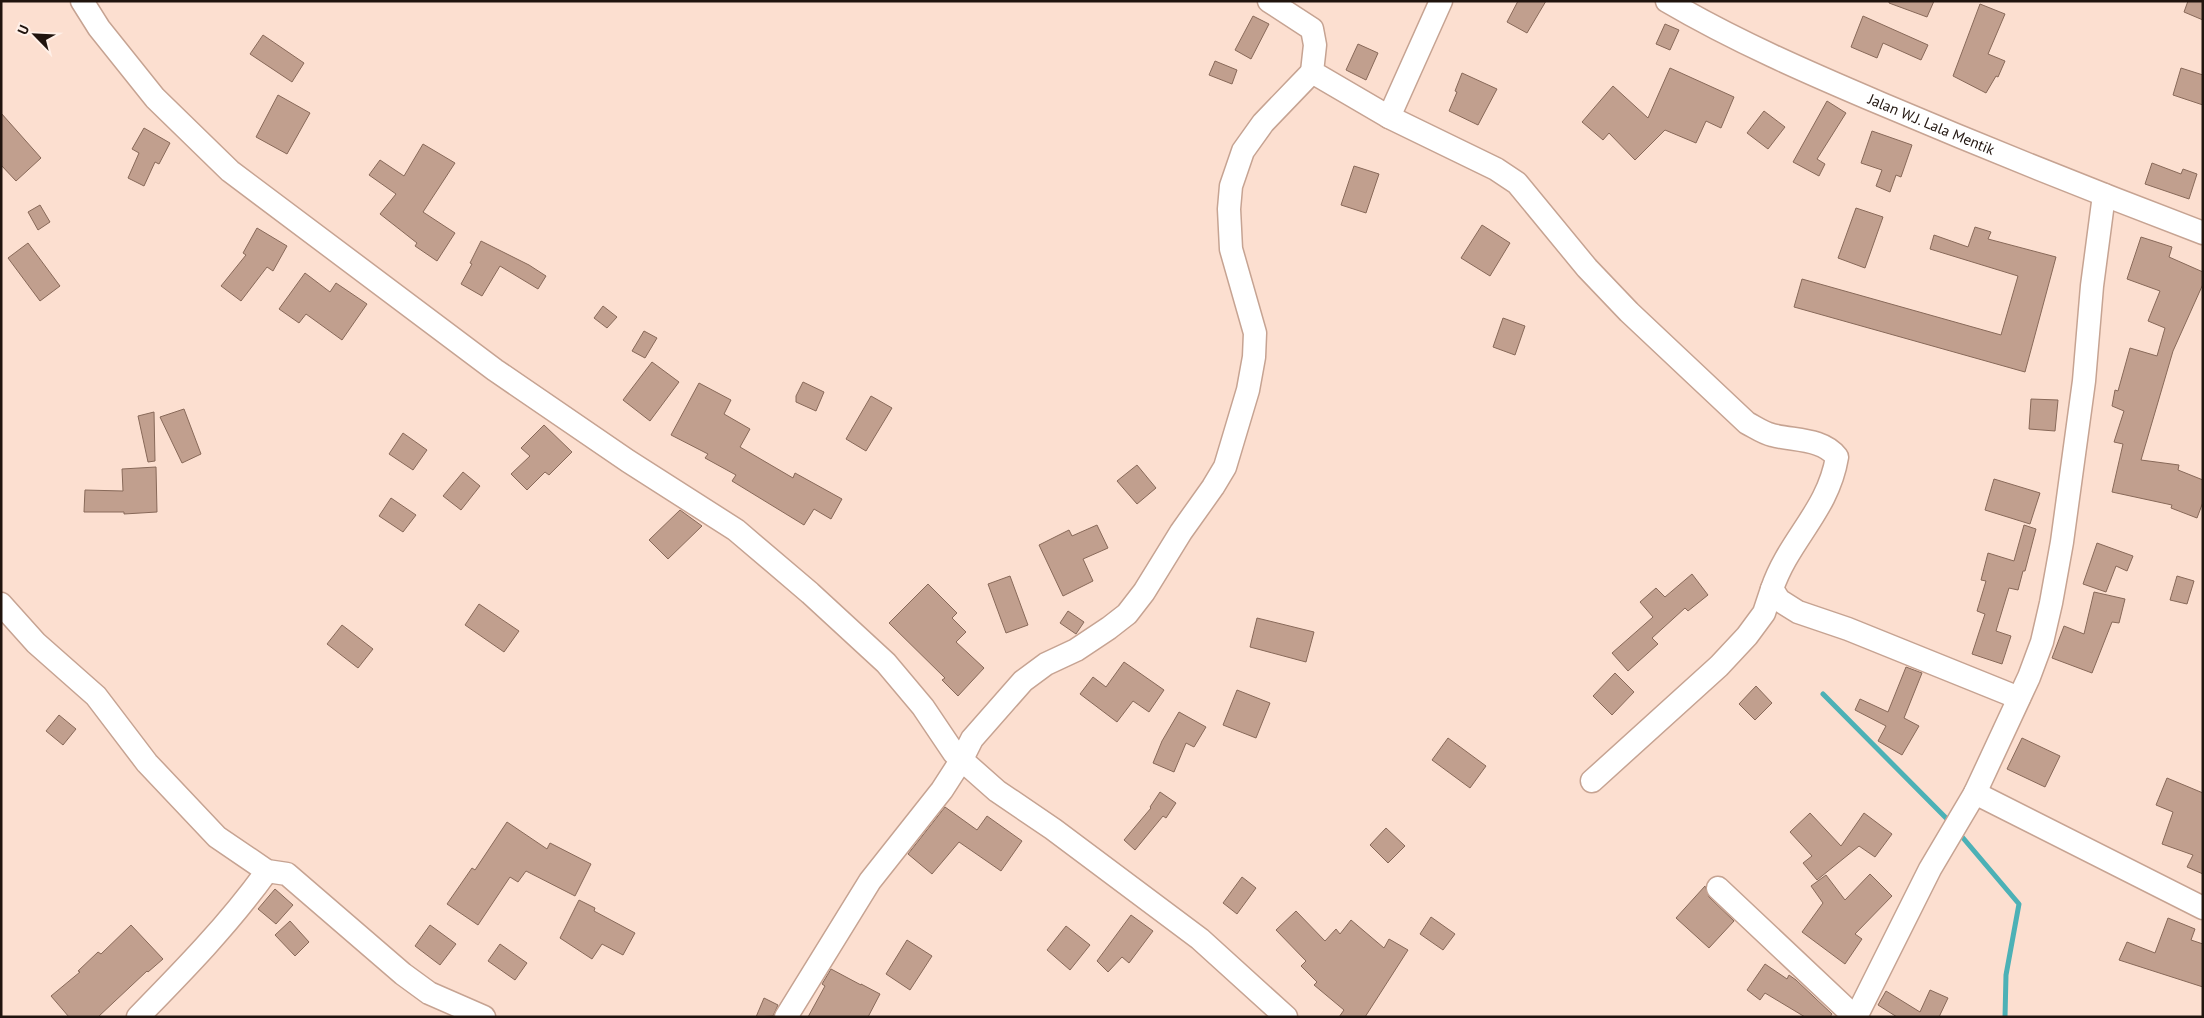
<svg xmlns="http://www.w3.org/2000/svg" width="2204" height="1018" font-family="'PT Sans',sans-serif">
	<style>
		.lines { fill: none; stroke-linecap: round; stroke-linejoin: round }
		.stream { stroke: #4cb1b6; stroke-width: 5 }
		.building { fill: #c19f8e; stroke: #886959 }
		.minor-casing { stroke: #c6a392; stroke-width: 25 }
		.minor { stroke: #fff; stroke-width: 22 }
		.labels { text-anchor: middle; stroke-width: 4.5; stroke-linejoin: round; paint-order: stroke }
		.street-label { font-size: 15px; fill: #20140e; stroke: #fff0e8 }
	</style>
	<rect width="100%" height="100%" fill="#fcdfd0"/>
	<g class="lines">
		<g class="stream">
			<polyline points="1823,694 1951,823"/>
			<polyline points="1958,832 2019,904 2006,975 2005,1017"/>
		</g>
	</g>
	<g class="building">
		<polygon points="1518,1 1546,1 1527,33 1507,22"/>
		<polygon points="1889,1 1934,1 1927,17 1889,3"/>
		<polygon points="2188,1 2203,1 2203,20 2184,12"/>
		<polygon points="1980,4 2005,14 1988,54 2005,61 1998,77 1996,76 1986,93 1953,76"/>
		<polygon points="1253,16 1269,24 1251,59 1235,50"/>
		<polygon points="1863,16 1928,45 1921,60 1883,43 1877,58 1851,47"/>
		<polygon points="1665,24 1679,30 1670,50 1656,44"/>
		<polygon points="263,35 304,63 292,82 250,54"/>
		<polygon points="1358,44 1378,53 1366,80 1346,70"/>
		<polygon points="1215,61 1237,70 1232,84 1209,75"/>
		<polygon points="1670,68 1734,97 1721,128 1706,121 1696,143 1665,130 1635,160 1609,133 1603,140 1582,122 1613,86 1648,118"/>
		<polygon points="2181,68 2203,75 2203,105 2173,95"/>
		<polygon points="1462,73 1497,89 1478,125 1449,111 1457,92 1455,91"/>
		<polygon points="278,95 310,113 287,154 256,137"/>
		<polygon points="1827,101 1846,113 1817,159 1825,164 1819,176 1793,162"/>
		<polygon points="1764,111 1785,127 1768,149 1747,133"/>
		<polygon points="1,113 41,158 16,181 1,165"/>
		<polygon points="144,128 170,143 159,164 155,162 144,186 128,178 139,153 132,149"/>
		<polygon points="1872,131 1912,145 1901,177 1896,175 1890,192 1876,186 1882,170 1861,163"/>
		<polygon points="423,144 455,163 423,212 455,233 437,261 415,246 417,243 380,214 396,194 369,175 380,160 404,176"/>
		<polygon points="2152,163 2181,174 2183,169 2197,174 2189,199 2145,184"/>
		<polygon points="1354,166 1379,174 1366,213 1341,205"/>
		<polygon points="40,205 50,222 38,230 28,212"/>
		<polygon points="1856,208 1883,217 1865,268 1838,258"/>
		<polygon points="1482,225 1510,243 1490,276 1461,258"/>
		<polygon points="1975,227 1991,232 1988,239 2056,257 2025,372 1794,307 1802,279 2001,335 2018,276 1930,249 1934,235 1968,247"/>
		<polygon points="257,228 287,246 273,271 267,267 241,301 221,286 246,255 243,253"/>
		<polygon points="2141,237 2172,247 2169,257 2203,272 2203,284 2173,351 2141,460 2179,465 2178,470 2203,480 2203,502 2197,518 2171,508 2172,505 2112,492 2123,444 2114,442 2124,411 2112,406 2115,390 2118,391 2130,348 2157,356 2165,328 2148,321 2160,291 2127,279"/>
		<polygon points="481,241 529,265 546,276 538,289 500,266 482,296 461,284 472,264 470,263"/>
		<polygon points="28,243 60,286 40,301 8,258"/>
		<polygon points="305,273 330,292 336,283 367,304 342,340 306,314 299,323 279,309"/>
		<polygon points="603,306 617,317 607,328 594,318"/>
		<polygon points="1503,318 1525,326 1515,355 1493,347"/>
		<polygon points="644,331 657,338 645,358 632,351"/>
		<polygon points="652,362 679,382 650,421 623,400"/>
		<polygon points="803,382 824,392 816,411 796,402 796,396"/>
		<polygon points="699,383 731,400 724,414 750,429 740,447 793,478 795,473 842,499 831,519 814,509 804,525 732,481 736,475 705,458 708,454 671,435"/>
		<polygon points="871,396 892,408 866,451 846,439"/>
		<polygon points="2031,399 2058,400 2055,431 2029,429"/>
		<polygon points="184,409 201,454 182,463 160,417"/>
		<polygon points="154,412 155,461 148,462 138,416"/>
		<polygon points="544,425 572,452 549,475 545,472 527,490 511,474 530,456 521,448"/>
		<polygon points="403,433 427,450 413,470 389,454"/>
		<polygon points="1137,465 1156,488 1137,504 1117,481"/>
		<polygon points="156,467 157,512 124,514 124,512 84,512 85,490 123,491 122,469"/>
		<polygon points="463,472 480,486 461,510 443,496"/>
		<polygon points="1994,479 2040,493 2030,524 1985,510"/>
		<polygon points="391,498 416,515 403,532 379,516"/>
		<polygon points="680,510 702,526 668,559 649,540"/>
		<polygon points="1097,525 1108,548 1083,559 1093,581 1063,596 1039,545 1069,530 1072,536"/>
		<polygon points="2024,525 2036,529 2025,571 2023,571 2018,590 2009,588 1996,631 2011,636 2002,664 1972,654 1985,614 1977,611 1986,581 1981,580 1988,553 2014,561"/>
		<polygon points="2097,543 2133,556 2127,571 2116,566 2106,592 2083,584"/>
		<polygon points="1692,574 1708,595 1688,611 1685,608 1652,638 1658,644 1628,671 1612,653 1653,617 1640,602 1656,588 1665,597"/>
		<polygon points="1010,576 1028,625 1006,633 988,584"/>
		<polygon points="2177,576 2194,581 2187,604 2170,600"/>
		<polygon points="928,584 957,613 952,618 966,632 956,642 984,668 958,696 942,680 945,678 889,623"/>
		<polygon points="2094,592 2125,599 2119,623 2112,622 2092,673 2052,658 2064,626 2084,634"/>
		<polygon points="479,604 519,631 504,652 465,625"/>
		<polygon points="1068,611 1084,622 1076,634 1060,623"/>
		<polygon points="1257,618 1314,632 1306,662 1250,647"/>
		<polygon points="342,625 373,649 358,668 327,644"/>
		<polygon points="1124,662 1164,690 1149,712 1133,701 1117,722 1080,694 1093,677 1106,687"/>
		<polygon points="1906,667 1922,673 1904,718 1919,726 1902,755 1878,741 1886,726 1855,710 1860,699 1888,712"/>
		<polygon points="1615,673 1634,692 1612,715 1593,696"/>
		<polygon points="1756,686 1772,703 1755,720 1739,704"/>
		<polygon points="1237,690 1270,703 1256,738 1223,725"/>
		<polygon points="1179,712 1206,727 1194,747 1186,743 1174,772 1153,763 1162,741"/>
		<polygon points="59,715 76,729 63,745 46,731"/>
		<polygon points="1448,738 1486,766 1470,788 1432,760"/>
		<polygon points="2022,738 2060,756 2045,787 2007,769"/>
		<polygon points="2167,778 2203,793 2203,874 2187,867 2193,855 2162,844 2173,812 2156,805"/>
		<polygon points="1160,792 1176,803 1166,818 1163,816 1135,850 1124,840 1151,808 1150,807"/>
		<polygon points="945,807 977,830 987,816 1022,841 1001,871 959,842 932,874 908,854"/>
		<polygon points="1810,813 1841,846 1864,813 1892,834 1875,857 1859,846 1817,880 1803,863 1812,856 1790,832"/>
		<polygon points="507,822 547,849 550,843 591,864 575,896 526,871 518,882 510,877 478,925 447,904 472,868 475,870"/>
		<polygon points="1386,828 1405,846 1388,863 1370,845"/>
		<polygon points="1870,874 1892,896 1855,934 1862,939 1845,964 1802,932 1823,903 1811,886 1826,875 1845,900"/>
		<polygon points="1242,877 1256,888 1237,914 1223,903"/>
		<polygon points="1705,886 1709,897 1734,921 1709,948 1676,918"/>
		<polygon points="275,889 293,905 276,924 258,909"/>
		<polygon points="579,900 595,908 594,911 635,933 623,955 602,944 592,959 560,938"/>
		<polygon points="1296,911 1325,941 1336,929 1340,934 1351,920 1384,948 1389,939 1408,950 1365,1017 1339,1017 1344,1010 1314,985 1317,982 1301,966 1306,961 1276,930"/>
		<polygon points="1131,915 1153,931 1129,963 1122,957 1108,972 1097,961"/>
		<polygon points="1431,917 1455,934 1443,950 1420,934"/>
		<polygon points="2168,918 2195,929 2191,940 2203,944 2203,987 2119,960 2127,942 2155,953"/>
		<polygon points="290,921 309,942 295,956 275,935"/>
		<polygon points="131,925 163,959 148,972 147,971 98,1017 69,1017 51,996 80,972 78,971 98,952 101,954"/>
		<polygon points="430,925 456,944 440,965 415,946"/>
		<polygon points="1066,926 1090,945 1070,970 1047,950"/>
		<polygon points="907,940 932,956 910,990 886,974"/>
		<polygon points="500,944 527,963 515,980 488,961"/>
		<polygon points="1765,964 1787,979 1789,975 1796,980 1832,1014 1830,1017 1805,1017 1765,993 1760,1000 1747,990"/>
		<polygon points="831,969 861,985 861,984 880,994 868,1017 808,1017 825,986 822,984"/>
		<polygon points="1930,990 1948,998 1939,1017 1897,1017 1878,1005 1886,991 1920,1012"/>
		<polygon points="764,998 778,1005 773,1016 756,1017"/>
	</g>
	<g class="lines">
		<defs>
			<g id="minor">
				<polyline points="82,1 99,28 155,98 230,171 495,370 628,461 736,530 810,593 886,663 923,707 954,753 997,791 1053,829 1200,939 1286,1017"/>
				<path d="M1269,1L1312,29L1315,45L1312,72L1389,117L1496,169L1517,183L1587,268L1629,312L1747,423C1755,427 1763,433 1772,435C1794,441 1822,438 1837,457C1828,511 1789,539 1772,589L1779,600L1798,612L1848,629L2019,698"/>
				<path id="s1" d="M1667,1C1735,41 1809,73 1882,104C1988,149 2095,192 2203,233"/>
				<polyline points="1389,117 1441,1"/>
				<polyline points="1,604 36,643 96,696 147,763 217,837 267,871 287,874 403,974 429,993 484,1017"/>
				<polyline points="1592,781 1719,666 1747,636 1764,613 1772,589"/>
				<polyline points="1975,793 2203,908"/>
				<polyline points="1718,888 1855,1017"/>
				<path d="M138,1017C184,970 229,924 267,871"/>
				<polyline points="786,1017 870,881 942,790 962,759 972,739 1023,681 1046,664 1076,650 1109,628 1127,614 1144,592 1181,532 1213,487 1225,467 1248,390 1254,357 1255,333 1231,249 1229,209 1231,186 1243,151 1263,123 1312,72"/>
				<polyline points="1856,1017 1930,869 1975,793 2029,677 2042,642 2051,603 2062,542 2084,381 2092,286 2104,195"/>
			</g>
		</defs>
		<use href="#minor" class="minor-casing"/>
		<use href="#minor" class="minor"/>
	</g>
	<g class="labels">
		<g class="street-label">
			<text dy="5" stroke="none"><textPath href="#s1" startOffset="292">Jalan W.J. Lala Mentik</textPath></text>
		</g>
	</g>
	<rect width="2204" height="1018" fill="none" stroke="#20140e" stroke-width="5"/>
	<g transform="translate(35 35) rotate(294)" stroke="#fff0e8" stroke-width="4" paint-order="stroke">
	<path d="M0-4L9 19L0 12L-9 19Z" fill="#20140e"/>
	<text y="-8" font-size="14" font-weight="bold" text-anchor="middle" fill="#20140e">U</text>
	</g>
</svg>
